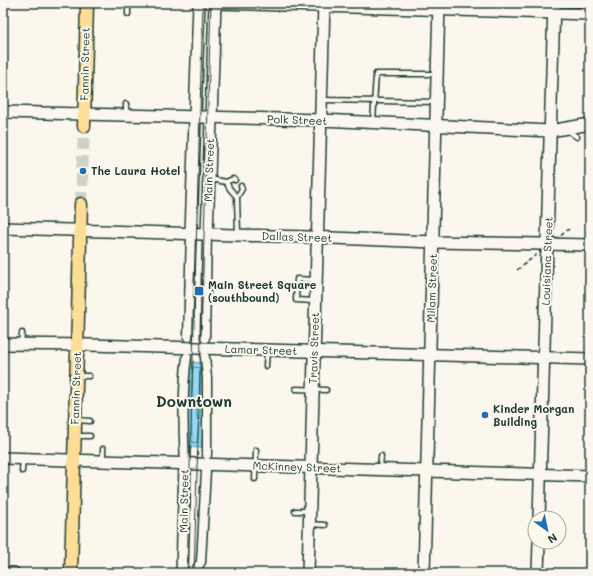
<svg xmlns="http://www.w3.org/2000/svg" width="593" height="576" font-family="Mali,sans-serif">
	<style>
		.water { fill: #92d9f4; stroke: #649ba7 }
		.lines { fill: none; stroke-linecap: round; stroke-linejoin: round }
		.shore { stroke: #4d7b81; stroke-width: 1 }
		.primary-tunnel { stroke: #cfd2c7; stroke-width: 12; stroke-dasharray: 12 6; stroke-linecap: butt }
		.lane-casing { stroke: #1f3d34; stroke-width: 7 }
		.street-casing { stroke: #1f3d34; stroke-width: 11 }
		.secondary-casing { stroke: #1f3d34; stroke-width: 14 }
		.primary-casing { stroke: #1f3d34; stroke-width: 15 }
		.lane { stroke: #fbf7ec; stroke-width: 4 }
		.street { stroke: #fbf7ec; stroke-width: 8 }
		.secondary { stroke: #fbf7ec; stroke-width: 11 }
		.primary { stroke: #fedd96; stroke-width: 12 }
		.tram { stroke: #1f3d34; stroke-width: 1 }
		.path-bridge { stroke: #1f3d34; stroke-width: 1.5; stroke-dasharray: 4 3; stroke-linecap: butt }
		.poi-dot { fill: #1f6fb2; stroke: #fbf7ec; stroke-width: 1.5 }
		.labels { text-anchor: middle; stroke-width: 4; stroke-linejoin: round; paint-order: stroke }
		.street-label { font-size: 11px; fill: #1f3d34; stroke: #fbf7ec }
		.poi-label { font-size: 11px; font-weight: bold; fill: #1f3d34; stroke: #fbf7ec; text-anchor: start }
		.district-label { font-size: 15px; font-weight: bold; fill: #1f3d34; stroke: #fbf7ec }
	</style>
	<rect width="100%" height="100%" fill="#fbf7ec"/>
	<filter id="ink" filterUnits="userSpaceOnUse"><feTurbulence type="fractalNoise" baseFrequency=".025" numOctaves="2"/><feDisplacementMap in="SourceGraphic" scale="8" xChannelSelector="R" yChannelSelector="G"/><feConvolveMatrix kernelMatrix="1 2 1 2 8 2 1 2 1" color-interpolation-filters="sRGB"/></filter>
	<g filter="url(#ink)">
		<polygon class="water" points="190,362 203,363 204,406 201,407 201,419 204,419 201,448 188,447 187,414"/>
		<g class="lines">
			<path class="shore" d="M195,367L200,368V402L197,406V418L199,423L197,442L196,443L192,442C191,417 190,392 193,368Z"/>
			<polyline class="primary-tunnel" points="81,204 84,126"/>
			<defs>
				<g id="lane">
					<polyline points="128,14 128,3"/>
					<polyline points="323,100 436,102"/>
					<polyline points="126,113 126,104"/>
					<polyline points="373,122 376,74 436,74"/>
					<polyline points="567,130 577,137"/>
					<polyline points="210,179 226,182 233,179 235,180"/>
					<polyline points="226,182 230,189 237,197 238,234"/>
					<polyline points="237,197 242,189 241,186"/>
					<polyline points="314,301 296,300 297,279 316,280"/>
					<polyline points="21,344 22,333"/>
					<polyline points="266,366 267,351"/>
					<polyline points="77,376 89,376"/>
					<polyline points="296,389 326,390"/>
					<polyline points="77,420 90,421"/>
					<polyline points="77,436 90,436"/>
					<polyline points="103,461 103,449"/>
					<polyline points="380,469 381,456"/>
					<polyline points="22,471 23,459"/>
					<polyline points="255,479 256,450"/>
					<polyline points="295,511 310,511"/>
					<polyline points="310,524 325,525"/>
				</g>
				<g id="street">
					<polyline points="188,337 191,233"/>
					<polyline points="205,338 207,234"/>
					<polyline points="205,357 207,378 207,455"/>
					<path d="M185,464C183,428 182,392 187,357"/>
					<polyline points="197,573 197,568 201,562 206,471"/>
				</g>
				<g id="secondary">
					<polyline points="215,3 590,14"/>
					<polyline points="3,112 321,120 550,131 590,124"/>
					<polyline points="3,228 307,237 433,242 590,245"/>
					<polyline points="191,233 199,3"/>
					<polyline points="207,234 215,3"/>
					<polyline points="3,344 89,345 590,359"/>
					<polyline points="3,458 590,476"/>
					<polyline points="539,518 554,3"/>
					<polyline points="3,573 14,573"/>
					<polyline points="182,573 185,464"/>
					<polyline points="308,573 324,3"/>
					<polyline points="424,573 439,3"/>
					<polyline points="538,573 539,542"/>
				</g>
				<g id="primary">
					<polyline points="84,126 87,3"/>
					<polyline points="71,573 81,204"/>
				</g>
			</defs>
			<use href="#lane" class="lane-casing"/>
			<use href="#street" class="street-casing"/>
			<use href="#secondary" class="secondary-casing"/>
			<use href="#primary" class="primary-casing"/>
			<use href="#lane" class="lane"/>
			<use href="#street" class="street"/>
			<use href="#secondary" class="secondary"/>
			<use href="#primary" class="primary"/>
			<g class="tram">
				<polyline points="187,573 203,3"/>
				<polyline points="194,573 211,3"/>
			</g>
			<polyline class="path-bridge" points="517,270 569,229"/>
		</g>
	</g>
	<g class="poi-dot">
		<circle cx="83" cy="171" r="4"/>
		<rect x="194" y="286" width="10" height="10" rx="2"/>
		<circle cx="485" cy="415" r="4"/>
	</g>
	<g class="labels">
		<g class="street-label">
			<text transform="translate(85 64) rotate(-89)" y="4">Fannin Street</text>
			<text transform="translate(297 120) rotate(2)" y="4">Polk Street</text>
			<text transform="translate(209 170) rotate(-88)" y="4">Main Street</text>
			<text transform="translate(297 237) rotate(2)" y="4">Dallas Street</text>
			<text transform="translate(547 261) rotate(-88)" y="4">Louisiana Street</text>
			<text transform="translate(432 288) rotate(-88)" y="4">Milam Street</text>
			<text transform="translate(314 348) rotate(-88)" y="4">Travis Street</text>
			<text transform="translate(261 350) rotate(2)" y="4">Lamar Street</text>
			<text transform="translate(76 388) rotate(-88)" y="4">Fannin Street</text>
			<text transform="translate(297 467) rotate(2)" y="4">McKinney Street</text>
			<text transform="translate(184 501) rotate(-89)" y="4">Main Street</text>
		</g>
		<g class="poi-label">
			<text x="91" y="175">The Laura Hotel</text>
			<text x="208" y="289">Main Street Square<tspan x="208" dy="13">(southbound)</tspan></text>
			<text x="493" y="413">Kinder Morgan<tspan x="493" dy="13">Building</tspan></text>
		</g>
		<g class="district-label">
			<text x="194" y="407">Downtown</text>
		</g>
	</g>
	<rect width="593" height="576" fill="none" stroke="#fbf7ec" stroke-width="16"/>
	<rect x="8" y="8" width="577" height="560" fill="none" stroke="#1f3d34" stroke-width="1.5" filter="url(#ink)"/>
	<g transform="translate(547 530) rotate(147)"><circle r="19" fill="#fbf7ec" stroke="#a3ada2"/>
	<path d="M0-3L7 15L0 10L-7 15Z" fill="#1f6fb2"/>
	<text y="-6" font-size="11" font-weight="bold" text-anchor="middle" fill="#1f3d34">N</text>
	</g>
</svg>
